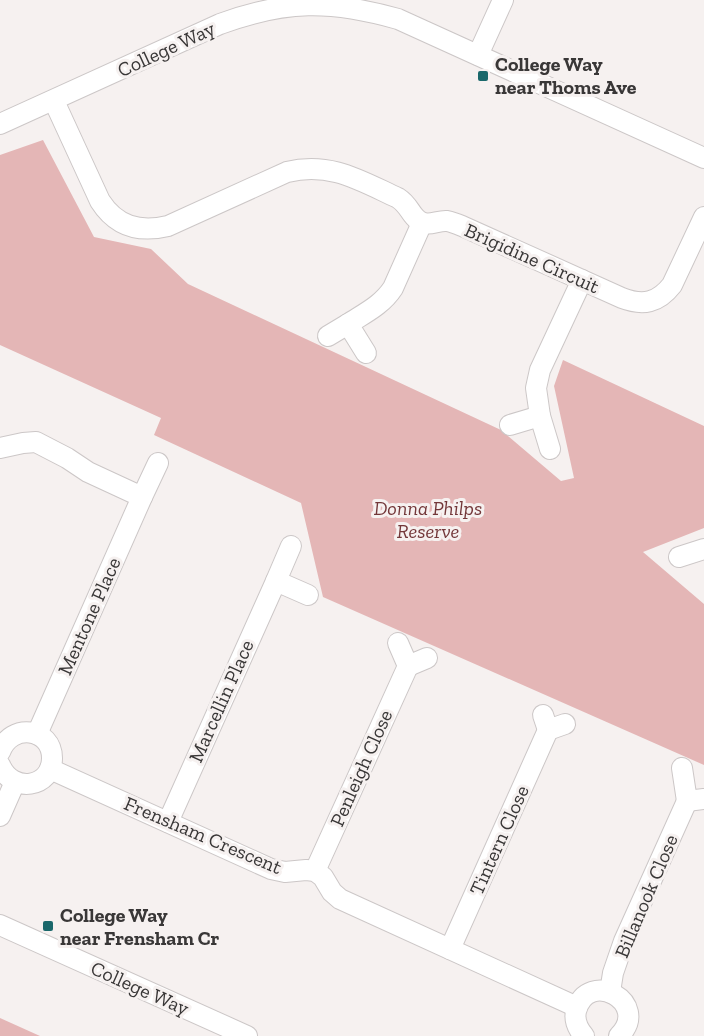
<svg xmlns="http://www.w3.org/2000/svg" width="704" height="1036" font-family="'Zilla Slab',serif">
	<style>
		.green { fill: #e4b6b6 }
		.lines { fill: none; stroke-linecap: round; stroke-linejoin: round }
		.minor-casing { stroke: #ccc7c7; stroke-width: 22 }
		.minor { stroke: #fff; stroke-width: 20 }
		.poi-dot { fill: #1a686b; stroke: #f6f1f0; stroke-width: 2 }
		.labels { text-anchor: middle; stroke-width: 6; stroke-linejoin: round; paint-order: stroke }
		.street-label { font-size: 20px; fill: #393737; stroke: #f6f1f0 }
		.poi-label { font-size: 20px; font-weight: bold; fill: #393737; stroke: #f6f1f0; text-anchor: start }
		.park-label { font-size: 20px; font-style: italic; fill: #733739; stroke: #f6f1f0 }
	</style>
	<rect width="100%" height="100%" fill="#f6f1f0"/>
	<g class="green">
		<polygon points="43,140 94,237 151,249 188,284 501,430 561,481 574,478 554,386 563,360 704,426 704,528 643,552 704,604 704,765 323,597 301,503 154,435 161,418 0,345 0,155"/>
		<polygon points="0,1018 40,1036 0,1036"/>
	</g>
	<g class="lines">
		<defs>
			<g id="minor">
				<polyline points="478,55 503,0"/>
				<path d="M54,101L100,201C116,226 139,233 168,226L287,172C330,161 361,181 398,198C409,205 410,214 418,220C428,228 437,220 447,221C452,222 457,224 462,226L622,298C643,306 658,303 672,285L704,217"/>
				<path d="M0,124L220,24C286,0 330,0 398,19L704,158"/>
				<path d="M348,324C365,313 382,305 393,288L422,223"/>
				<polyline points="328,336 348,324 366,353"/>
				<polyline points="540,416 536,388 540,370 582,280"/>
				<polyline points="510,425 540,416 550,449"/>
				<polyline points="0,448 23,443 36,442 67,458 88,472 142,497 158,463"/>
				<polyline points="291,546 276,581 308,595"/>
				<polyline points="679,557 704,549"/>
				<polyline points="398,643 408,666 427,658"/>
				<polyline points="543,715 548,730 565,724"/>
				<polyline points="37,734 142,497"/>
				<path d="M0,752C11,722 52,728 52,758C52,788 12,794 0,765"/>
				<polyline points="682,768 687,801 704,799"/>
				<polyline points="50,769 271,869 285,872 306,870 315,871 323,877 332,892 340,899 577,1007"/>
				<polyline points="0,816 15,782"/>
				<polyline points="168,822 276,581"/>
				<polyline points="315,871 408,666"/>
				<polyline points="0,925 247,1036"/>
				<polyline points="450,949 548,730"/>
				<polyline points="610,992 613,973 624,941 687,801"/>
				<path d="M584,1036C578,1029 574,1020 576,1011C588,967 652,1003 619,1036"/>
			</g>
		</defs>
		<use href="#minor" class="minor-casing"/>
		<use href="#minor" class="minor"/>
	</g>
	<g class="poi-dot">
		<rect x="477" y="70" width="12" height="12" rx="3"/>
		<rect x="42" y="920" width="12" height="12" rx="3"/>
	</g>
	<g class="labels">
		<g class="street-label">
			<text transform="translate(166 49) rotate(-25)" y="7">College Way</text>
			<text transform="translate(532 258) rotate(24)" y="7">Brigidine Circuit</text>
			<text transform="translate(89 616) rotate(-66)" y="7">Mentone Place</text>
			<text transform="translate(221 701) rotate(-66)" y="7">Marcellin Place</text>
			<text transform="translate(361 768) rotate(-66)" y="7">Penleigh Close</text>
			<text transform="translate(203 835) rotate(23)" y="7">Frensham Crescent</text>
			<text transform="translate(499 840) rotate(-66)" y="7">Tintern Close</text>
			<text transform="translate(646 896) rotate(-67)" y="7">Billanook Close</text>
			<text transform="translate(140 988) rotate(24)" y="7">College Way</text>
		</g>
		<g class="poi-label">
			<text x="495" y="71">College Way<tspan x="495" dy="23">near Thoms Ave</tspan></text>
			<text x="60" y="922">College Way<tspan x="60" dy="23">near Frensham Cr</tspan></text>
		</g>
		<g class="park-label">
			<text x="428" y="515">Donna Philps<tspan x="428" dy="23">Reserve</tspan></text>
		</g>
	</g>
</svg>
